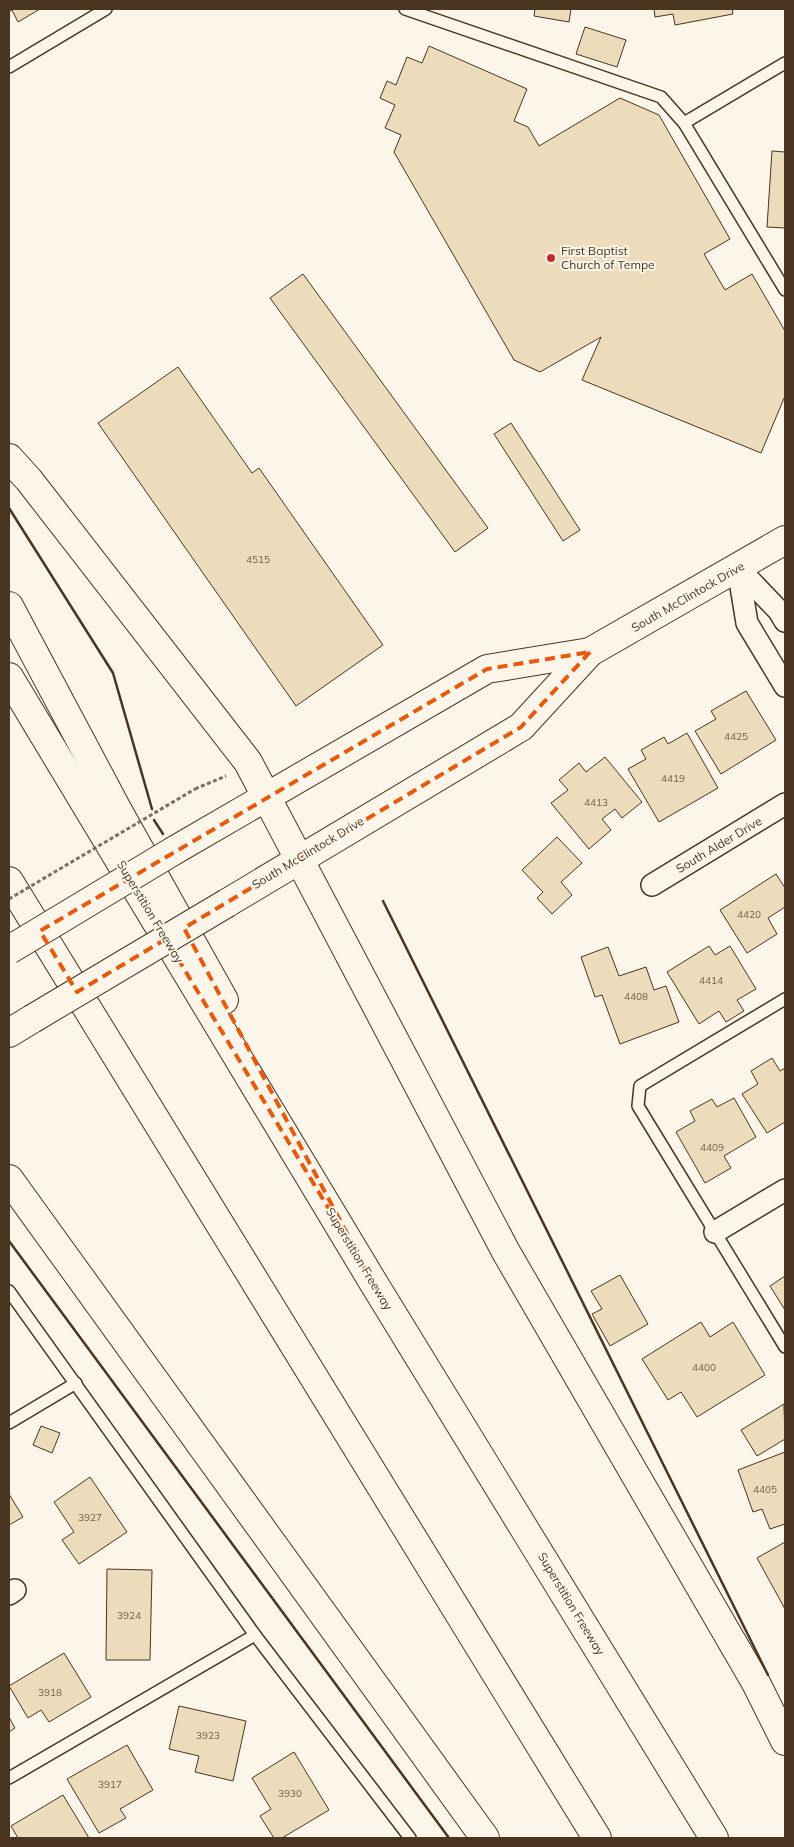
<svg xmlns="http://www.w3.org/2000/svg" width="794" height="1847" font-family="Mulish,sans-serif">
	<style>
		.building { fill: #ecdcbc; stroke: #4a3520 }
		.lines { fill: none; stroke-linecap: round; stroke-linejoin: round }
		.service-casing { stroke: #4a3520; stroke-width: 14 }
		.minor-casing { stroke: #4a3520; stroke-width: 24 }
		.secondary-casing { stroke: #4a3520; stroke-width: 30 }
		.motorway-casing { stroke: #4a3520; stroke-width: 30 }
		.path { stroke: #7f6f5c; stroke-width: 3; stroke-dasharray: 4 2.5; stroke-linecap: butt }
		.service { stroke: #fbf6e9; stroke-width: 11 }
		.minor { stroke: #fbf6e9; stroke-width: 21 }
		.secondary { stroke: #fbf6e9; stroke-width: 28 }
		.motorway { stroke: #fbf6e9; stroke-width: 28 }
		.secondary-bridge-casing { stroke: #4a3520; stroke-width: 30; stroke-linecap: butt }
		.path-bridge { stroke: #7f6f5c; stroke-width: 3; stroke-dasharray: 4 2.5; stroke-linecap: butt }
		.secondary-bridge { stroke: #fbf6e9; stroke-width: 28 }
		.wall { stroke: #4a3520; stroke-width: 2.5 }
		.marked { fill: none; stroke: #e8590c; stroke-width: 4; stroke-dasharray: 10 6; stroke-linejoin: round }
		.poi-dot { fill: #c62828; stroke: #fbf6e9; stroke-width: 2 }
		.labels { text-anchor: middle; stroke-width: 4; stroke-linejoin: round; paint-order: stroke }
		.number-label { font-size: 10px; fill: #725f47 }
		.poi-label { font-size: 12px; fill: #4a3520; stroke: #fbf6e9; text-anchor: start }
		.street-label { font-size: 12px; fill: #4a3520; stroke: #fbf6e9 }
	</style>
	<rect width="100%" height="100%" fill="#fbf6e9"/>
	<g class="building">
		<polygon points="9,9 40,9 18,22 12,10 9,12"/>
		<polygon points="535,9 571,9 569,22 534,16"/>
		<polygon points="654,9 732,9 733,14 675,25 673,14 655,17"/>
		<polygon points="585,27 626,40 617,67 576,54"/>
		<polygon points="429,46 527,89 514,121 528,127 539,146 620,98 659,115 730,239 704,254 725,290 752,274 785,331 785,396 761,453 582,380 601,337 540,372 514,360 394,152 401,135 385,128 395,105 380,98 387,81 396,85 407,57 422,63"/>
		<polygon points="772,151 785,152 785,228 767,227"/>
		<polygon points="303,274 488,528 455,552 270,298"/>
		<polygon points="178,367 252,473 259,468 383,645 296,706 98,423"/>
		<polygon points="511,423 580,530 563,541 494,434"/>
		<polygon points="746,691 776,740 721,774 695,731 716,719 711,711"/>
		<polygon points="687,733 718,788 659,822 628,769 646,759 641,750 664,737 668,744"/>
		<polygon points="605,757 642,802 622,818 615,809 602,819 611,830 589,849 551,803 568,790 559,780 579,763 586,772"/>
		<polygon points="557,837 582,863 561,882 572,895 552,914 537,898 543,892 522,870"/>
		<polygon points="776,874 785,888 785,907 768,918 777,934 747,953 720,910"/>
		<polygon points="709,946 715,955 730,946 756,989 737,1000 744,1011 726,1022 719,1011 699,1024 667,972"/>
		<polygon points="608,947 619,976 646,967 654,990 666,986 679,1022 620,1044 602,995 595,997 581,957"/>
		<polygon points="772,1058 780,1071 785,1068 785,1122 767,1133 742,1094 758,1084 751,1071"/>
		<polygon points="734,1098 756,1137 724,1156 731,1168 705,1183 676,1132 695,1121 690,1111 712,1099 717,1107"/>
		<polygon points="620,1275 648,1324 610,1346 592,1314 602,1309 591,1291"/>
		<polygon points="785,1276 785,1310 770,1286"/>
		<polygon points="701,1322 710,1337 733,1322 765,1375 697,1417 681,1392 668,1400 642,1359"/>
		<polygon points="784,1404 785,1439 757,1456 741,1430"/>
		<polygon points="41,1426 60,1433 52,1453 33,1445"/>
		<polygon points="785,1452 785,1524 770,1529 762,1509 753,1512 738,1470"/>
		<polygon points="90,1477 127,1532 79,1564 62,1540 74,1532 54,1502"/>
		<polygon points="9,1494 23,1517 9,1525"/>
		<polygon points="785,1542 785,1609 757,1558"/>
		<polygon points="107,1569 152,1570 150,1660 106,1660"/>
		<polygon points="64,1653 91,1697 49,1722 41,1710 28,1718 9,1686"/>
		<polygon points="179,1706 246,1721 233,1781 195,1772 199,1756 169,1749"/>
		<polygon points="9,1717 15,1728 9,1732"/>
		<polygon points="127,1745 153,1790 120,1809 126,1818 99,1833 67,1779"/>
		<polygon points="294,1752 329,1810 282,1838 274,1838 260,1816 271,1809 252,1778"/>
		<polygon points="63,1795 89,1838 18,1838 11,1826"/>
	</g>
	<g class="lines">
		<defs>
			<g id="service">
				<polyline points="405,9 661,97 684,123 785,290"/>
				<polyline points="9,67 106,9"/>
				<polyline points="684,123 785,63"/>
				<polyline points="785,999 640,1086 638,1106 785,1347"/>
				<polyline points="9,1291 255,1635 410,1838"/>
				<polyline points="9,1423 76,1383"/>
				<polyline points="9,1778 255,1635"/>
			</g>
			<g id="minor">
				<polyline points="738,568 747,623 785,686"/>
				<polyline points="738,568 779,611 785,621"/>
				<polyline points="652,885 785,804"/>
				<polyline points="715,1232 785,1190"/>
				<polyline points="9,1594 15,1590"/>
			</g>
			<g id="secondary">
				<polyline points="175,850 487,669 590,652"/>
				<polyline points="227,903 521,727 590,652 785,540"/>
				<polyline points="9,1033 32,1019"/>
			</g>
			<g id="motorway">
				<polyline points="9,458 29,480 248,762 506,1252 756,1683 785,1741"/>
				<polyline points="9,606 117,809 224,1000"/>
				<polyline points="9,677 373,1282 714,1838"/>
				<polyline points="9,881 597,1838"/>
				<polyline points="9,1179 485,1838"/>
			</g>
		</defs>
		<use href="#service" class="service-casing"/>
		<use href="#minor" class="minor-casing"/>
		<use href="#secondary" class="secondary-casing"/>
		<use href="#motorway" class="motorway-casing"/>
		<polyline class="path" points="195,789 226,776"/>
		<use href="#service" class="service"/>
		<use href="#minor" class="minor"/>
		<use href="#secondary" class="secondary"/>
		<use href="#motorway" class="motorway"/>
		<defs>
			<g id="secondary-bridge">
				<polyline points="9,950 175,850"/>
				<polyline points="32,1019 227,903"/>
			</g>
		</defs>
		<use href="#secondary-bridge" class="secondary-bridge-casing"/>
		<polyline class="path-bridge" points="9,899 195,789"/>
		<use href="#secondary-bridge" class="secondary-bridge"/>
		<g class="wall">
			<polyline points="9,508 113,673 152,809"/>
			<polyline points="154,820 163,834"/>
			<polyline points="383,901 768,1675"/>
			<polyline points="9,1241 449,1838"/>
		</g>
	</g>
	<path class="marked" d="M590,652L521,727L184,928L373,1282L166,939L77,992L40,931L487,669Z"/>
	<circle class="poi-dot" cx="551" cy="258" r="5"/>
	<g class="labels">
		<g class="number-label">
			<text x="258" y="563">4515</text>
			<text x="736" y="740">4425</text>
			<text x="673" y="782">4419</text>
			<text x="596" y="806">4413</text>
			<text x="749" y="918">4420</text>
			<text x="711" y="984">4414</text>
			<text x="636" y="1000">4408</text>
			<text x="712" y="1151">4409</text>
			<text x="704" y="1371">4400</text>
			<text x="765" y="1493">4405</text>
			<text x="90" y="1521">3927</text>
			<text x="129" y="1619">3924</text>
			<text x="50" y="1696">3918</text>
			<text x="208" y="1739">3923</text>
			<text x="110" y="1788">3917</text>
			<text x="290" y="1797">3930</text>
		</g>
		<g class="poi-label">
			<text x="561" y="255">First Baptist<tspan x="561" dy="14">Church of Tempe</tspan></text>
		</g>
		<g class="street-label">
			<text transform="translate(688 597) rotate(-30)" y="4">South McClintock Drive</text>
			<text transform="translate(719 845) rotate(-31)" y="4">South Alder Drive</text>
			<text transform="translate(308 853) rotate(-31)" y="4">South McClintock Drive</text>
			<text transform="translate(150 912) rotate(59)" y="4">Superstition Freeway</text>
			<text transform="translate(359 1259) rotate(59)" y="4">Superstition Freeway</text>
			<text transform="translate(571 1604) rotate(59)" y="4">Superstition Freeway</text>
		</g>
	</g>
	<rect width="794" height="1847" fill="none" stroke="#4a3520" stroke-width="20"/>
</svg>
